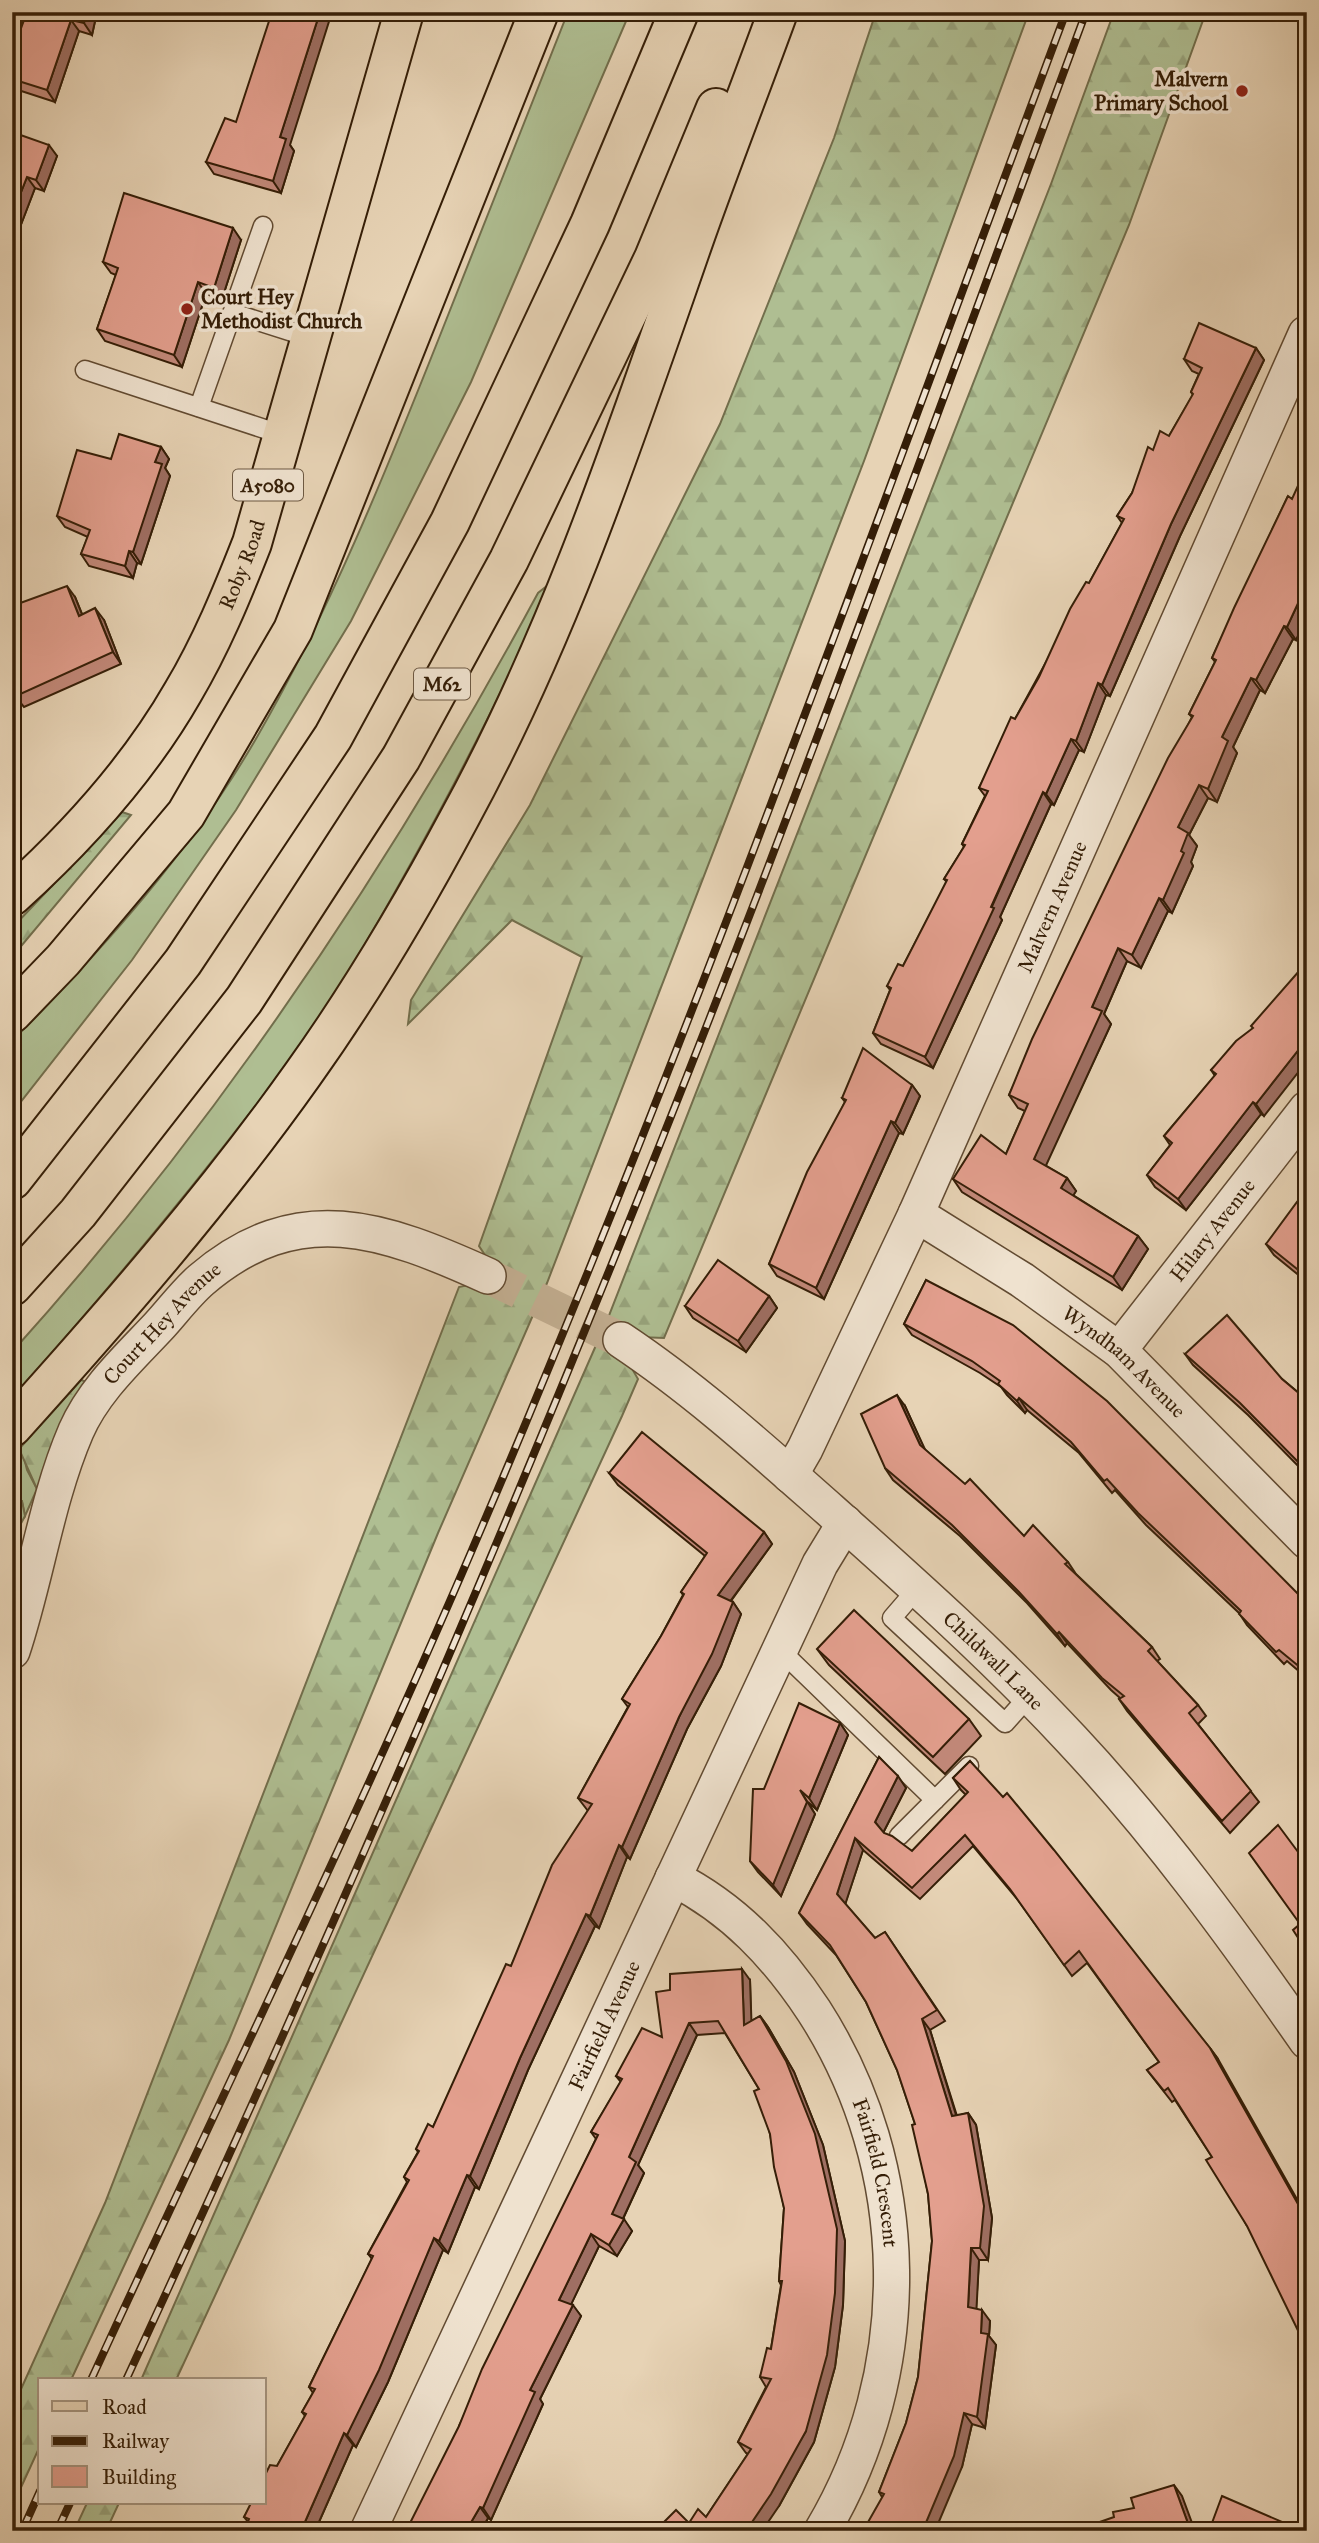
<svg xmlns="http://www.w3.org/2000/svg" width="1319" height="2543" font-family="'IM FELL Great Primer',serif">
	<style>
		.grass { fill: #afbe92; stroke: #726e4c; stroke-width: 2 }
		.forest { fill: url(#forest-firs); stroke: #726e4c; stroke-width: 2 }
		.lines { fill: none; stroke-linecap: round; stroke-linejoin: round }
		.minor-tunnel { stroke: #c3af92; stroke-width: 35; stroke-dasharray: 35 18; stroke-linecap: butt }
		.service-casing { stroke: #624b32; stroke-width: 21 }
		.minor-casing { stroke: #624b32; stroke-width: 38 }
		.primary-casing { stroke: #351e07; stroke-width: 42 }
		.motorway-casing { stroke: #351e07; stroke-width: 42 }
		.service { stroke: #efe2cf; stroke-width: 18 }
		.minor { stroke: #efe2cf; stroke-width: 35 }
		.primary { stroke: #e7d3b5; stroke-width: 38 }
		.motorway { stroke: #e7d3b5; stroke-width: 38 }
		.rail-casing { stroke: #351e07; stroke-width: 8 }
		.rail { stroke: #efe2cf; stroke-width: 5; stroke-dasharray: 16; stroke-linecap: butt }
		.wall { fill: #c3897a; stroke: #351e07; stroke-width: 2 }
		.shaded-wall { fill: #9f6f63; stroke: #351e07; stroke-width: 2 }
		.building { fill: #e39f8e; stroke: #351e07; stroke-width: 2 }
		.poi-dot { fill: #8f2418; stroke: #efe2cf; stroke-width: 2.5 }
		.labels { text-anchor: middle; stroke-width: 7; stroke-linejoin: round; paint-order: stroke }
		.shield { fill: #efe2cf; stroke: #6d5943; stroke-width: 2 }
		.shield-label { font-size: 19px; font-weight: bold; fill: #351e07 }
		.poi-label { font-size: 21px; font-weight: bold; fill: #351e07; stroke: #efe2cf; text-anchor: end }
		.street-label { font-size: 21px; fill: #351e07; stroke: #efe2cf }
	</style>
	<defs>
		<pattern id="forest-firs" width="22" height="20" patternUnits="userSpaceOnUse" patternTransform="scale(1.75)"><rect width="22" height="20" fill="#afbe92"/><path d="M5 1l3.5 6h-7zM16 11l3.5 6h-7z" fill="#97a37c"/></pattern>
	</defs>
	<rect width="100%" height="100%" fill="#e7d3b5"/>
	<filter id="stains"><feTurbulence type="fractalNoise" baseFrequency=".00286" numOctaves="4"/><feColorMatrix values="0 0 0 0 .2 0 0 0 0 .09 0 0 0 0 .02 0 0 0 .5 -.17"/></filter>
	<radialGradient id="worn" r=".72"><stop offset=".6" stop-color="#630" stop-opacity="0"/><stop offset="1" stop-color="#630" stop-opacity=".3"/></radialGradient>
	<g class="grass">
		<path d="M568,12H630L471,382L351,621L236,810L132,960L12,1113V1041C103,949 192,850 257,737C330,610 385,474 439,338C482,229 525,121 568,12Z"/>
		<path d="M548,585C517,664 478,739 438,814C388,906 336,1000 272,1084C190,1192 102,1297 12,1398V1352C220,1121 391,866 538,593Z"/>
		<polygon points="19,1449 22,1449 27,1470 37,1489 25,1516 22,1502 12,1501 12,1457"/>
	</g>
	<g class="forest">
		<polygon points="876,12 1029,12 864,461 547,1283 438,1533 229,2040 71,2380 40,2380 40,2446 12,2507 12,2409 105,2203 459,1287 483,1282 489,1261 479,1246 582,957 512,920 408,1024 411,1000 530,805 720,424 834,138"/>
		<polygon points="1114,12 1206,12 1129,225 664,1338 639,1337 627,1360 638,1379 622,1416 176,2380 141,2380 608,1318 1051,184"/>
		<polygon points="122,812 131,815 12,957 12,928"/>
		<polygon points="81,1380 87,1382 61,1422 37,1489 19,1449"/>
		<polygon points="12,1501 22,1501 25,1516 12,1540"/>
		<polygon points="87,2503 119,2503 106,2531 74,2531"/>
	</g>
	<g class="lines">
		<polyline class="minor-tunnel" points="488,1276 621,1340"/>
		<defs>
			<g id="service">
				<polyline points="233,313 308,337"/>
				<polyline points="85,370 283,435"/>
				<polyline points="199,407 263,226"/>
				<polyline points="917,1589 892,1618 1005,1723 1029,1696"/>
				<polyline points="780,1650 935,1800"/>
				<polyline points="899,1836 969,1766"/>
			</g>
			<g id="minor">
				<path id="s1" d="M916,1214L1022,1280L1119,1350L1307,1541"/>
				<path id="s2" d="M621,1340C696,1390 762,1450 830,1510C913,1584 997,1659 1072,1740C1159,1833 1234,1936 1307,2041"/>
				<path id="s3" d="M1119,1350L1307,1109"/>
				<path id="s4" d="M790,1475L805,1449L916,1214L1306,334"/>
				<path id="s5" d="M12,1651C36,1579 46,1501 76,1431C94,1390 128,1359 158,1327C172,1312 185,1294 201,1280C298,1197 384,1229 488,1276"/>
				<path id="s6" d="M673,1878C734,1909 777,1955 814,2011C915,2168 917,2371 822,2531"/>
				<path id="s7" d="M368,2531L820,1564L845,1523"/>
			</g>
			<g id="primary">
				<path id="s8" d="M12,896C76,838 140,767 183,692C211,645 232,594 252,543L404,12"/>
			</g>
			<g id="motorway">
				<polyline points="12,1013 63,960 186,814 293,630 539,12"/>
				<polyline points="12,1180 183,962 333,737 450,522 590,224 679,12"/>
				<polyline points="12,1286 78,1213 244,1000 401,758 509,560 654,258 716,108"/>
				<path d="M12,1427C113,1315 215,1198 303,1074C361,993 413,905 460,817C560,634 625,437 693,242C720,165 750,89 778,12"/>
			</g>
		</defs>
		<use href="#service" class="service-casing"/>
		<use href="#minor" class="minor-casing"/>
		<use href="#primary" class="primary-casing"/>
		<use href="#motorway" class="motorway-casing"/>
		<use href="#service" class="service"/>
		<use href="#minor" class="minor"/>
		<use href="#primary" class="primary"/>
		<use href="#motorway" class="motorway"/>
		<defs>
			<g id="rail">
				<path d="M91,2380C218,2103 352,1830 472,1550C689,1045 874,527 1066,12"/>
				<path d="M126,2380C347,1903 556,1418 745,927C862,623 973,317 1086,12"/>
				<polyline points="22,2531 40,2491"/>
				<polyline points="57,2531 70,2503"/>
			</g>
		</defs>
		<use href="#rail" class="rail-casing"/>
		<use href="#rail" class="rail"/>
	</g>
	<g class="wall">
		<polygon points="27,12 97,12 92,35 79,31 55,102 12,88 12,53"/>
		<polygon points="12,132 57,156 44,191 35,188 12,248"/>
		<polygon points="290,145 294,151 281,193 214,174 206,162"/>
		<polygon points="241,240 222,299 206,294 182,367 105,341 97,329 116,275 111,273 103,262"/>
		<polygon points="1256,348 1264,360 1180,536 1110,696 1106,695 1084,752 1079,750 1054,805 1051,804 1000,917 1002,920 933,1068 881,1044 873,1033 890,990 887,986 903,966 947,882 944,879 964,847 962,844 985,796 979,788 1015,719 1122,523 1117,516 1132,493 1153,450 1169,436 1193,395 1191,392 1199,374 1192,371 1184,359"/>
		<polygon points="161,447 169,459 165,468 170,476 141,564 137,563 133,578 89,566 81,554 88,537 65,527 57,516 111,459"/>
		<polygon points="1288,496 1296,640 1293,639 1265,693 1260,690 1233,747 1237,753 1217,802 1208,798 1189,835 1197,846 1191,862 1193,866 1172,913 1168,911 1141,968 1127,961 1104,1014 1111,1024 1045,1165 1067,1178 1076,1191 1073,1195 1138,1236 1148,1249 1122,1290 962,1192 953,1179 1006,1154 1025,1111 1018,1108 1009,1095 1192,717 1189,714 1215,662 1212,658"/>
		<polygon points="75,597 82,614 104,620 121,664 24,707 19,701 12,703 12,641"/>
		<polygon points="1307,962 1264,1116 1261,1114 1186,1210 1155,1187 1147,1175 1170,1145 1164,1136 1215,1076 1211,1070 1253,1029"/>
		<polygon points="912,1085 920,1096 903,1134 899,1133 824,1299 777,1276 769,1264 845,1102 842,1098"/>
		<polygon points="1307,1209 1307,1282 1274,1255 1266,1244"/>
		<polygon points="926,1280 1307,1603 1307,1678 1287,1661 1284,1664 1247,1625 1239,1613 1146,1525 1115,1490 1112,1493 1079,1453 1027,1410 1025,1413 1007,1395 1001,1387 980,1373 912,1335 904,1324"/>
		<polygon points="769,1296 777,1308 746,1352 693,1318 685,1306"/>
		<polygon points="1185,1354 1282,1379 1307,1400 1307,1475 1248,1415 1193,1365"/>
		<polygon points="905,1406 924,1449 1024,1536 1068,1562 1076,1574 1152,1647 1160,1659 1157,1661 1198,1705 1206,1716 1198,1724 1259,1802 1230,1833 1127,1711 1119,1699 1120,1698 1111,1690 1067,1643 1065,1646 1027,1603 960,1536 893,1480 885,1468"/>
		<polygon points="609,1473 764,1532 772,1544 731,1601 733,1602 741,1614 721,1666 687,1729 630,1859 627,1857 599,1928 595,1926 528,2070 479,2189 475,2187 448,2253 443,2250 388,2382 356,2447 353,2445 315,2531 244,2531 248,2522 244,2517 277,2466 305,2416 302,2412 313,2393 309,2387 372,2259 368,2254 407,2182 404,2177 418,2152 416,2149 433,2127 511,1966 588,1811 578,1798 628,1707 622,1699 661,1636 683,1595 681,1592 705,1556 618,1485"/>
		<polygon points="817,1649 969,1719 981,1736 945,1774 829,1665"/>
		<polygon points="840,1723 848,1735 817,1810 808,1802 815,1814 781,1896 758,1872 750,1861 764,1789"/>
		<polygon points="879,1757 906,1788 883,1833 912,1851 966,1795 961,1790 953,1778 970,1761 1210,2048 1218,2059 1247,2226 1212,2157 1175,2100 1172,2102 1147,2070 1159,2062 1087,1963 1072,1976 1018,1900 973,1846 920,1899 863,1850 845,1904 875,1938 885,1932 945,2021 930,2030 957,2116 968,2113 976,2125 992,2218 988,2260 979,2260 976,2308 990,2321 989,2336 996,2345 985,2428 972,2424 962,2467 882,2497 879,2492 906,2423 918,2377 932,2241 928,2194 915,2124 897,2070 866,2002 836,1955 807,1924 799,1913"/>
		<polygon points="750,1980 751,2021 760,2016 768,2027 794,2072 823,2145 845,2241 843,2305 835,2367 814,2442 779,2506 689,2523 706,2517 748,2454 746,2453 738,2442 766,2387 760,2377 771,2349 781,2285 779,2281 784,2208 770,2134 759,2089 725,2033 697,2035 638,2165 644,2173 623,2219 632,2231 617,2256 599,2246 571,2304 581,2316 540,2399 543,2404 491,2520 488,2518 481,2531 459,2426 596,2139 591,2132 621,2082 616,2076 662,2037"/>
	</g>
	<g class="shaded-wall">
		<polygon points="86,12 97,12 92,35 84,23"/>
		<polygon points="320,12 332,12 290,145 294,151 281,193 273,181 280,137"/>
		<polygon points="71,20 79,31 55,102 47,90"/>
		<polygon points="49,145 57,156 44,191 36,180"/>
		<polygon points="27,177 35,188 12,248 12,215"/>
		<polygon points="233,228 241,240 222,299 214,288"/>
		<polygon points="198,282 206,294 182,367 174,355"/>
		<polygon points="1256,348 1264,360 1180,536 1110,696 1102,685 1171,524"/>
		<polygon points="161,447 169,459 165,468 170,476 141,564 133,552 155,462"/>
		<polygon points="129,551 137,563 133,578 125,566"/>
		<polygon points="1307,584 1307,617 1296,640 1287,627"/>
		<polygon points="67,586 75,597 87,627 79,616"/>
		<polygon points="95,608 104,620 121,664 113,652"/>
		<polygon points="1284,626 1293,639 1265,693 1256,680"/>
		<polygon points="1251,678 1260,690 1233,747 1237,753 1217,802 1208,789 1222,737"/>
		<polygon points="1098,683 1106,695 1084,752 1076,741"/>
		<polygon points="1071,739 1079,750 1054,805 1046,794"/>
		<polygon points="1199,785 1208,798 1189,835 1197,846 1191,862 1193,866 1172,913 1163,900 1181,851 1178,827"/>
		<polygon points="1043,792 1051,804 1000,917 1002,920 933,1068 925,1057"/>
		<polygon points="1159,898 1168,911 1141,968 1132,955"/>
		<polygon points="1118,948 1127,961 1104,1014 1111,1024 1043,1172 1034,1159 1092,1007"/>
		<polygon points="1307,1039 1307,1061 1264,1116 1256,1104"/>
		<polygon points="912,1085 920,1096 903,1134 895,1123"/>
		<polygon points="1253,1102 1261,1114 1186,1210 1178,1199"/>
		<polygon points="891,1121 899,1133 824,1299 816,1288"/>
		<polygon points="1067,1178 1076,1191 1070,1201 1061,1188"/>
		<polygon points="1138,1236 1148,1249 1122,1290 1113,1277"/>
		<polygon points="769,1296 777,1308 746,1352 738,1341"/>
		<polygon points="897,1395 905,1406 928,1456 920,1445"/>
		<polygon points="1019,1398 1027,1410 1025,1413 1017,1401"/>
		<polygon points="764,1532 772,1544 726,1607 718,1595"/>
		<polygon points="733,1602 741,1614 721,1666 687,1729 630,1859 622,1847 679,1717"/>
		<polygon points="1059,1632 1067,1643 1065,1646 1057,1634"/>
		<polygon points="840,1723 848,1735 817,1810 809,1798"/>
		<polygon points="898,1776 906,1788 883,1833 875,1822"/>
		<polygon points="800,1790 815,1814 781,1896 773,1885"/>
		<polygon points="855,1838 863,1850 845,1905 837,1894"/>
		<polygon points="619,1845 627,1857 599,1928 590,1916"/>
		<polygon points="586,1914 595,1926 528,2070 479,2189 470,2176 520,2058"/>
		<polygon points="742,1969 750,1980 752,2037 744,2025"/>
		<polygon points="760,2016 768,2027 794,2072 823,2145 845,2241 843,2305 835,2367 814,2442 779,2506 762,2531 746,2531 806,2431 786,2061"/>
		<polygon points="922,2019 930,2030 960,2128 952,2116"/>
		<polygon points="689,2023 697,2035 638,2165 644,2173 620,2225 612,2214 629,2157"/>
		<polygon points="1210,2048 1218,2059 1307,2217 1307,2220"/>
		<polygon points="968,2113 976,2125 992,2218 988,2260 980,2248"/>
		<polygon points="467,2175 475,2187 448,2253 439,2241"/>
		<polygon points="624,2219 632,2231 617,2256 609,2245"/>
		<polygon points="591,2234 599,2246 568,2311 559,2300"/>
		<polygon points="434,2238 443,2250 388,2382 356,2447 347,2435"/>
		<polygon points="971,2248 979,2260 976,2318 968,2307"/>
		<polygon points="573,2305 581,2316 540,2399 543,2404 491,2520 483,2508 530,2390"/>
		<polygon points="982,2310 990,2321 989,2336 996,2345 985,2428 977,2417"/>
		<polygon points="964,2413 972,2424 962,2467 935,2531 922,2531"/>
		<polygon points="344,2433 353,2445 315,2531 301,2531"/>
		<polygon points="1174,2485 1182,2496 1195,2531 1191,2531 1190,2529"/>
		<polygon points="480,2507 488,2518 481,2531 466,2531"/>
	</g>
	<g class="building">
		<polygon points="27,12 86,12 84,23 71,20 47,90 12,79 12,53"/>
		<polygon points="272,12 320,12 280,137 286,139 273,181 206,162 225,118 236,122"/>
		<polygon points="12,132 49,145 36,180 27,177 12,215"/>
		<polygon points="124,193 233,228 214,288 198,282 174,355 97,329 118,268 103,262"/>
		<polygon points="1199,323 1256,348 1171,524 1102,685 1098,683 1076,741 1071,739 1046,794 1043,792 991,907 994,908 925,1057 873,1033 891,988 887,986 898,964 903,966 947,880 944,879 965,845 962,844 988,791 979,788 1011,717 1015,719 1039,677 1070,609 1086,582 1089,583 1124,519 1117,516 1132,493 1148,447 1153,450 1160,431 1169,436 1193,394 1191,392 1202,368 1184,359"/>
		<polygon points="119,434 161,447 155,462 162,464 133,552 129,551 125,566 81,554 90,530 57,516 77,450 111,459"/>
		<polygon points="1307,466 1307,584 1287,627 1284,626 1256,680 1251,678 1222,737 1228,741 1208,789 1199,785 1178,827 1188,833 1181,851 1184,853 1163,900 1159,898 1132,955 1118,948 1092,1007 1102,1011 1034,1159 1067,1178 1061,1188 1138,1236 1113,1277 953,1179 981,1135 1006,1154 1028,1104 1009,1095 1032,1039 1168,758 1193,716 1189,714 1216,660 1212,658 1234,608 1288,496 1292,499"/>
		<polygon points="67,586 79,616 95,608 113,652 16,696 12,690 12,641 14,640 12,636 12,606"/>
		<polygon points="1307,962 1307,1039 1256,1104 1253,1102 1178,1199 1147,1175 1172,1143 1164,1136 1216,1074 1211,1070 1236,1041 1253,1028 1251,1026"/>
		<polygon points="863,1048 912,1085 895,1123 891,1121 816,1288 769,1264 807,1172 846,1100 842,1098"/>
		<polygon points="1297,1202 1307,1209 1307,1277 1266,1244"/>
		<polygon points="718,1260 769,1296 738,1341 685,1306"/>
		<polygon points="926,1280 1013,1325 1107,1401 1307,1603 1307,1673 1279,1650 1276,1652 1239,1614 1241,1611 1138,1513 1107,1479 1104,1481 1071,1442 1019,1398 1017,1401 998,1384 1000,1381 972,1361 904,1324"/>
		<polygon points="1227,1315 1282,1379 1307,1400 1307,1471 1240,1403 1185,1354"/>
		<polygon points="897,1395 920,1445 965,1484 970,1479 1024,1536 1033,1525 1068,1562 1065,1564 1152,1647 1148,1651 1198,1705 1189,1713 1251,1791 1222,1821 1119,1699 1124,1696 1102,1678 1059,1632 1057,1634 1019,1592 952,1525 885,1468 861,1414"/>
		<polygon points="642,1432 764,1532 718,1595 733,1602 712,1654 679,1717 622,1847 619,1845 590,1916 586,1914 520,2058 470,2176 467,2175 439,2241 434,2238 379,2370 347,2435 344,2433 301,2531 244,2531 249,2519 244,2517 251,2503 264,2503 264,2477 270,2465 277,2466 306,2414 302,2412 315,2389 309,2387 373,2256 368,2254 409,2180 404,2177 419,2151 416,2149 428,2124 433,2127 506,1964 511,1966 552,1865 592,1804 578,1798 630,1704 622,1699 661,1636 684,1594 681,1592 707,1553 609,1473"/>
		<polygon points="854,1610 969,1719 933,1757 817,1649"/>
		<polygon points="799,1703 840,1723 809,1798 800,1790 807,1802 773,1885 750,1861 753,1789 764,1789"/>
		<polygon points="879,1757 898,1776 875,1822 884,1833 892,1836 912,1851 968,1792 953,1778 970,1761 1003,1797 1007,1793 1054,1850 1210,2048 1307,2220 1307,2349 1247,2226 1206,2160 1212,2157 1168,2088 1164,2091 1147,2070 1159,2062 1079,1951 1064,1965 1010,1889 965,1835 912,1888 855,1838 837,1894 875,1938 885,1932 937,2010 922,2019 952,2116 968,2113 984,2206 980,2248 971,2248 968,2307 982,2310 981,2333 988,2334 977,2417 964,2413 954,2456 925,2525 922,2531 863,2531 884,2494 879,2492 906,2423 918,2377 932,2241 928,2194 912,2125 915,2124 897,2070 866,2002 830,1945 799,1913"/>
		<polygon points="1278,1825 1307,1864 1307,1947 1304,1947 1293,1930 1300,1924 1249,1853"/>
		<polygon points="742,1969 744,2025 760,2016 786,2061 815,2134 837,2229 835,2293 827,2355 806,2431 771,2494 746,2531 655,2531 676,2510 689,2523 698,2509 706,2517 751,2449 738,2442 771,2379 760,2377 767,2348 771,2349 782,2281 779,2281 784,2208 774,2167 770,2134 754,2091 759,2089 718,2021 689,2023 629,2157 636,2162 612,2214 624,2219 609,2245 591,2234 559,2300 573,2305 530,2390 535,2392 483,2508 480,2507 466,2531 406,2531 459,2426 482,2369 598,2135 591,2132 622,2079 616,2076 642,2028 662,2037 656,1992 670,1990 670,1974"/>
		<polygon points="1174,2485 1190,2529 1185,2531 1074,2531 1114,2517 1113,2512 1134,2508 1131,2498"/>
		<polygon points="1222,2496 1303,2531 1209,2531"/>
	</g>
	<g class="poi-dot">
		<circle cx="1242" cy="91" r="7"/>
		<circle cx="187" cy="309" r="7"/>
	</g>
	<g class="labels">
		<g class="shield">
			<rect x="233" y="469.5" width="70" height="31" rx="5"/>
			<rect x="414" y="668.5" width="56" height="31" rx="5"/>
		</g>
		<g class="shield-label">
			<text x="268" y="492">A5080</text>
			<text x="442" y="691">M62</text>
		</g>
		<g class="poi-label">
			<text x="1228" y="86">Malvern<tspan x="1228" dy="24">Primary School</tspan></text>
			<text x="201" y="304" text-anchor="start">Court Hey<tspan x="201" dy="24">Methodist Church</tspan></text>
		</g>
		<g class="street-label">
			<text dy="7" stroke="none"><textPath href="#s8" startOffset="408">Roby Road</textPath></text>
			<text dy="7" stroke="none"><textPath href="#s4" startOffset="626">Malvern Avenue</textPath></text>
			<text dy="7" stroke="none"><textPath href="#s3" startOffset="152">Hilary Avenue</textPath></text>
			<text dy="7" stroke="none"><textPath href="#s5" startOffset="368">Court Hey Avenue</textPath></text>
			<text dy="7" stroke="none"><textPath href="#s1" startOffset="256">Wyndham Avenue</textPath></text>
			<text dy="7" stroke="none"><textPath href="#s2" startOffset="492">Childwall Lane</textPath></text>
			<text dy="7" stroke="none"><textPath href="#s7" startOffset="558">Fairfield Avenue</textPath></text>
			<text dy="7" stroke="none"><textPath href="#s6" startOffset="371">Fairfield Crescent</textPath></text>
		</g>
	</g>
	<rect width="1319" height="2543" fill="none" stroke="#e7d3b5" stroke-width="42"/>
	<rect x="14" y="14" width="1291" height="2515" fill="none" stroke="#351e07" stroke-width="3.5"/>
	<rect x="21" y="21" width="1277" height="2501" fill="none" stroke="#351e07" stroke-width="2"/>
	<rect x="38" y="2378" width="228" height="126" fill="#efe2cf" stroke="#a5947f" stroke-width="2"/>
	<rect x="52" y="2401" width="35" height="10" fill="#e7d3b5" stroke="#a5947f" stroke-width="2"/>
	<text x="102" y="2414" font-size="21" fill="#351e07">Road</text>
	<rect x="52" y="2436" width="35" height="10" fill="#351e07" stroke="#a5947f" stroke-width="2"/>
	<text x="102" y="2448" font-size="21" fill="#351e07">Railway</text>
	<rect x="52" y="2466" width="35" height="21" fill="#e39f8e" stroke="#a5947f" stroke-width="2"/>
	<text x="102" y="2484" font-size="21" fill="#351e07">Building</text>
	<rect width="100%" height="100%" filter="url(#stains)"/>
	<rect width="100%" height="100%" fill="url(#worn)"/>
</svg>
